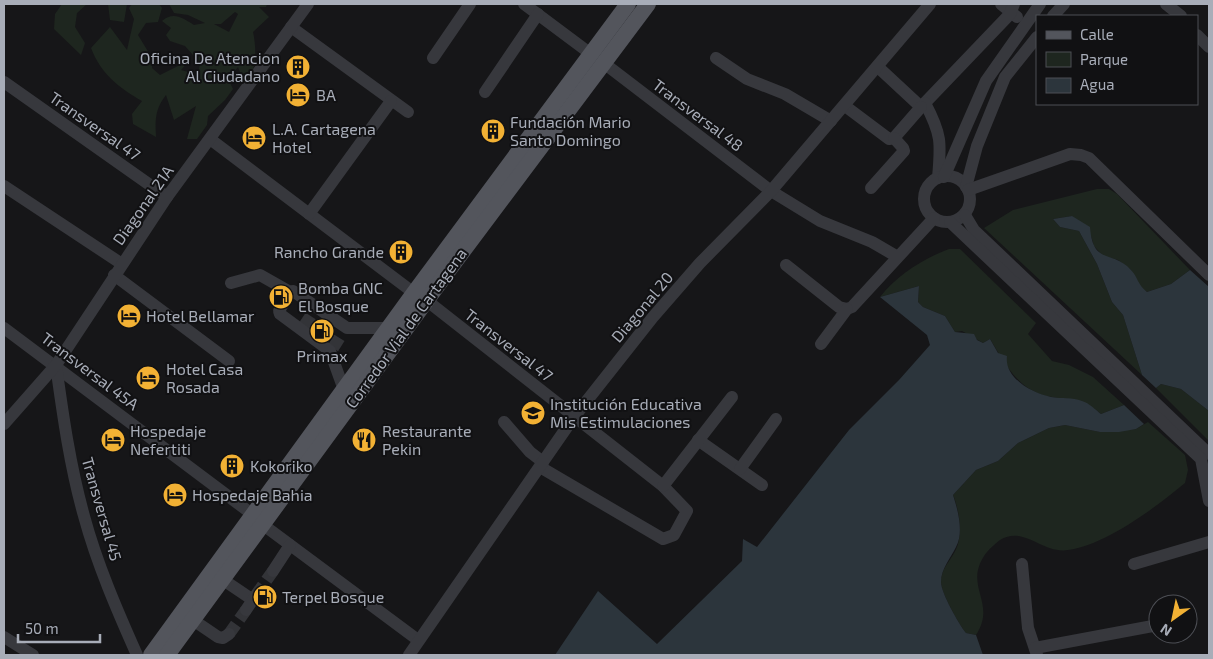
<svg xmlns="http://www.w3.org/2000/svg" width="1213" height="659" font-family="'Exo 2',sans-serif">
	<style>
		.green { fill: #1e261f; fill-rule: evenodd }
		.water { fill: #2c353c }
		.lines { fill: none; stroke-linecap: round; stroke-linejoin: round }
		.minor-tunnel { stroke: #333438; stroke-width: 12; stroke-dasharray: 12 6; stroke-linecap: butt }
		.minor { stroke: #37383d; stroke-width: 12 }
		.major { stroke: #53555c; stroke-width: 16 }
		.labels { text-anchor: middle; stroke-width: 4; stroke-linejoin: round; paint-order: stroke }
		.poi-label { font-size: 16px; fill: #a8adb8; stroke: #111113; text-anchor: start }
		.street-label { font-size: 16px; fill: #a8adb8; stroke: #111113 }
	</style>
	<rect width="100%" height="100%" fill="#161618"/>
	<g class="green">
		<polygon points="62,4 87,4 77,13 75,27 85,43 81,55 54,29 55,14"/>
		<polygon points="108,4 127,4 124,22 110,20"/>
		<path d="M132,4H159L162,8L158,22L146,23L138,35L152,58V68L160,75L190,60L181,70L198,75L200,63L185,46L170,41L166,35L171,28L162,21C173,11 183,18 194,25L205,23L188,15L174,13L169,4H267L266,7H259L269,17L253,32C256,45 257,65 250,77H242L238,67L228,79L233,89L225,100L208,116L207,125L197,139H187L196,106L174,120L166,95C155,109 155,120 156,137L133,124L132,114L142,101C118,87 101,74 91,48L110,27L127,50L134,19L129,8ZM235,12L238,14L229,32L214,24H221Z"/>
		<polygon points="1097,189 1109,189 1117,194 1190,270 1171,284 1147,292 1138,286 1131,270 1118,260 1103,256 1094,246 1091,236 1072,216 1053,219 1060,227 1079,231 1097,264 1112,302 1123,315 1142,375 984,228 1013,210"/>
		<path d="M949,249H960L1036,323L1028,334L1052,361L1069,365L1093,377L1124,405L1101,414C1080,397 1078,401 1052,397C1019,392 1006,365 990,339L983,343L962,331L955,332L945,316L923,307L918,302L919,286L880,297C896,276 924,258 949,249Z"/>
		<polygon points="1161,384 1181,389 1209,411 1209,441 1156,388"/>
		<path d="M1148,422L1185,455L1188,470L1185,483C1156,507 1106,545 1068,550C1042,554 1024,525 1000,540C995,544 988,550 984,556C964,587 997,603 976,635L966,633C959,624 941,593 941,582C941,567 954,558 958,544C962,528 959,510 953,495L976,470L998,461L1018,443L1049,428L1065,425L1100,432L1136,429Z"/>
	</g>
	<g class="water">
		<path d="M1072,216L1090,227C1093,266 1112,249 1131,270C1138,277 1137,284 1147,292L1171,284L1190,270L1209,287V411L1181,389L1161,384L1156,388L1142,375L1123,315L1112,302L1097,264L1079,231L1060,227L1053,219Z"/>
		<path d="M919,286L918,302L923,307L945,316L955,332L974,334L977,340L983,343L990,339L998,353L1007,356C1004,378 1032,393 1051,397C1062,399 1072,397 1082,401C1089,403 1096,410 1101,414L1124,405L1144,424L1136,429L1119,432H1100L1065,425L1049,428L1018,443L998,461L976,470L953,495C958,510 964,533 956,547C950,559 941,569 941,582C941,593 959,624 966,633L976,635L983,655H555L598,591L657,644L742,561L743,539L757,547L849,430L899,380L930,345L927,335L880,297Z"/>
	</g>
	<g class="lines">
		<g class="minor-tunnel">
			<polyline points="304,326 312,314"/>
			<polyline points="333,348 340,337"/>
			<polyline points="256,595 273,571"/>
			<polyline points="229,634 246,610"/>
		</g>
		<g class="minor">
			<polyline points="524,4 591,54"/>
			<polyline points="1001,4 1017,17"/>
			<polyline points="1166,4 1181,16"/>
			<polyline points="1053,16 1064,4"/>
			<polyline points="291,27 408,112"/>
			<polyline points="1197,35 1209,47"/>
			<polyline points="433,58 470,4"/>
			<polyline points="716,58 747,79 785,94 831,121"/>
			<polyline points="605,64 771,191 820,221 872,242 896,256"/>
			<polyline points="879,68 921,107 1010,14 1014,4"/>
			<polyline points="4,82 167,197"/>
			<polyline points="485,92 538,14"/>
			<path d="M925,103C942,135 941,143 938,178"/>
			<polyline points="845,106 889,139 894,138 921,107"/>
			<polyline points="210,139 414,293"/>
			<circle cx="947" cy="199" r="23"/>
			<polyline points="944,177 986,81 1040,4"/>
			<polyline points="4,186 122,264"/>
			<polyline points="966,187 977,146 1005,77 1037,37"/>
			<polyline points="871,188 904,151 903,148 894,138"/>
			<polyline points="968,190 1070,154 1081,155 1089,158 1209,275"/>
			<polyline points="309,214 391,101"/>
			<polyline points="965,215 974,230 1209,454"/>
			<polyline points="950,222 1201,459 1209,501"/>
			<polyline points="786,265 839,307 847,309 852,307 934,218"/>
			<polyline points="114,275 229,361"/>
			<polyline points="231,283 260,275 290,292"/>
			<polyline points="426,300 663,486 687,511 674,535 663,539 540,467"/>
			<polyline points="4,328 252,514"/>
			<polyline points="821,344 847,309"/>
			<path d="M56,365C63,416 70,466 84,516C97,564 117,610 137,655"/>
			<polyline points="349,393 344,390 330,351 280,314 279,311 290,292 293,291 347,328 389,328"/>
			<polyline points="504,422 530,452 543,462"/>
			<polyline points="4,424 56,365 167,197 308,4"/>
			<polyline points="698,440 762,485"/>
			<polyline points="740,469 776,419"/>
			<polyline points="663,486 732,397"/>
			<polyline points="262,524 418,640"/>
			<polyline points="1022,564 1028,628 1037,655"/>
			<polyline points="1134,564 1209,542"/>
			<polyline points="273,571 290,545"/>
			<polyline points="216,575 253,600"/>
			<polyline points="246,610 256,595"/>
			<polyline points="193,620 218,637 223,638 229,634"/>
			<polyline points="4,637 33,655"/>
			<polyline points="1035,648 1158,625"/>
			<polyline points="409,655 574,417 653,317 700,263 771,191 930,4"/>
		</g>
		<g class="major">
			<polyline points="151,655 414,293 628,4"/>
			<polyline points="167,655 451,267 648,4"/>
		</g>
	</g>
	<defs>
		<symbol id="building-disc" viewBox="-11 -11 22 22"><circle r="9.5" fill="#f2b134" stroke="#111113"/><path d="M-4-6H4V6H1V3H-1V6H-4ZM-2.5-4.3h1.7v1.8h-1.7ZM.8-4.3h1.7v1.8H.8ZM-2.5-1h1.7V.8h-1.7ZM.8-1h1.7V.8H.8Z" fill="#111"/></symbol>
		<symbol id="hotel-disc" viewBox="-11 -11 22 22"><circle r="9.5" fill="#f2b134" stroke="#111113"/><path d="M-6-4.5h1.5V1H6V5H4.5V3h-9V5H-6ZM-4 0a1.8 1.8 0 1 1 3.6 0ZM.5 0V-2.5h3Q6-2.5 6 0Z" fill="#111"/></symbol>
		<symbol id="fuel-disc" viewBox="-11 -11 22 22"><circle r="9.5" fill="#f2b134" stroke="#111113"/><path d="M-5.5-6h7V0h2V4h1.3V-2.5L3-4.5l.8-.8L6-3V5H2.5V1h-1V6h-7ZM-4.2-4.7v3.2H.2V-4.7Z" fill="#111"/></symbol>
		<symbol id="school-disc" viewBox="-11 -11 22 22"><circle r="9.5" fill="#f2b134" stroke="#111113"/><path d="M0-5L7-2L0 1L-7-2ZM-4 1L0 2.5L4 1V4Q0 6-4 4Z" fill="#111"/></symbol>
		<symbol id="restaurant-disc" viewBox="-11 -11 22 22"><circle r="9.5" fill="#f2b134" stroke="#111113"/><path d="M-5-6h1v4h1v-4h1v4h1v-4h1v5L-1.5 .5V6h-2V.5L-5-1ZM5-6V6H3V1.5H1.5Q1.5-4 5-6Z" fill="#111"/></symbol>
	</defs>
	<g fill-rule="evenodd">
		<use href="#building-disc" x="284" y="53" width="28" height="28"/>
		<use href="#hotel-disc" x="284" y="81" width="28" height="28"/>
		<use href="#building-disc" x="479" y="117" width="28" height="28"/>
		<use href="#hotel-disc" x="240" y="124" width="28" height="28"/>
		<use href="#building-disc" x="387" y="238" width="28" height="28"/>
		<use href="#fuel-disc" x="267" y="283" width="28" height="28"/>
		<use href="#hotel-disc" x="115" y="302" width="28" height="28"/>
		<use href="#fuel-disc" x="308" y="317" width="28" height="28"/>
		<use href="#hotel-disc" x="134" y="364" width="28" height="28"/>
		<use href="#school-disc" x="519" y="399" width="28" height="28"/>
		<use href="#hotel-disc" x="99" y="426" width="28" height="28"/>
		<use href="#restaurant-disc" x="350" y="426" width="28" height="28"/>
		<use href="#building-disc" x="218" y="452" width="28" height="28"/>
		<use href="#hotel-disc" x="161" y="481" width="28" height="28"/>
		<use href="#fuel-disc" x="251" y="583" width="28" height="28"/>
	</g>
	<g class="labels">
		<g class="poi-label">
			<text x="280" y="64" text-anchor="end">Oficina De Atencion<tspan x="280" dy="18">Al Ciudadano</tspan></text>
			<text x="316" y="101">BA</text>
			<text x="510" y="128">Fundación Mario<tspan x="510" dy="18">Santo Domingo</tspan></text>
			<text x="272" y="135">L.A. Cartagena<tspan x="272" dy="18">Hotel</tspan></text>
			<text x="384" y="258" text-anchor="end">Rancho Grande</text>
			<text x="298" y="294">Bomba GNC<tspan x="298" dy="18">El Bosque</tspan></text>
			<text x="146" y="322">Hotel Bellamar</text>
			<text x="322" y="362" text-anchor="middle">Primax</text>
			<text x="166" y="375">Hotel Casa<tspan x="166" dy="18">Rosada</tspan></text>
			<text x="550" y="410">Institución Educativa<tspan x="550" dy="18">Mis Estimulaciones</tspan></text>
			<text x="130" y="437">Hospedaje<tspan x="130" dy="18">Nefertiti</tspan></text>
			<text x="382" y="437">Restaurante<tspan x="382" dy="18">Pekin</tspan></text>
			<text x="250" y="472">Kokoriko</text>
			<text x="192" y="501">Hospedaje Bahia</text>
			<text x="282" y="603">Terpel Bosque</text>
		</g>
		<g class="street-label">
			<text transform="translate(698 115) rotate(37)" y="6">Transversal 48</text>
			<text transform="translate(95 126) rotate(35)" y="6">Transversal 47</text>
			<text transform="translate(143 205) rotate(-55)" y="6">Diagonal 21A</text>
			<text transform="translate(642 307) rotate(-50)" y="6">Diagonal 20</text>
			<text transform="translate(406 328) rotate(-54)" y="6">Corredor Vial de Cartagena</text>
			<text transform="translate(509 345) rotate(38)" y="6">Transversal 47</text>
			<text transform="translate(90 371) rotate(37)" y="6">Transversal 45A</text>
			<text transform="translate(102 509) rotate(74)" y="6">Transversal 45</text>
		</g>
	</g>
	<rect width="1213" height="659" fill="none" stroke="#a8adb8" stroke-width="10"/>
	<rect x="1036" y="15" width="162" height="90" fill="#111113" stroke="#4d4f55"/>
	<rect x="1046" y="31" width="25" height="8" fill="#53555c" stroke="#4d4f55"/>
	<text x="1080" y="40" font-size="15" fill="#a8adb8">Calle</text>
	<rect x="1046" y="52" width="25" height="15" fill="#1e261f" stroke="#4d4f55"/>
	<text x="1080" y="65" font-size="15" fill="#a8adb8">Parque</text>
	<rect x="1046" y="78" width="25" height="15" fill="#2c353c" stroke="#4d4f55"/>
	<text x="1080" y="90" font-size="15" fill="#a8adb8">Agua</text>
	<g transform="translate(1173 619) rotate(213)"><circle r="24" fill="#111113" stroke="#4d4f55"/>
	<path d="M0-4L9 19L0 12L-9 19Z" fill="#f2b134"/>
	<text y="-8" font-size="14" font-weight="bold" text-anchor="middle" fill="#a8adb8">N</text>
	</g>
	<path d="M18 634v8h82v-8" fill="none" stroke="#a8adb8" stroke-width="2.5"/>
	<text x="25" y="634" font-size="15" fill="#a8adb8" stroke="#111113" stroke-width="4" paint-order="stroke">50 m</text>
</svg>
